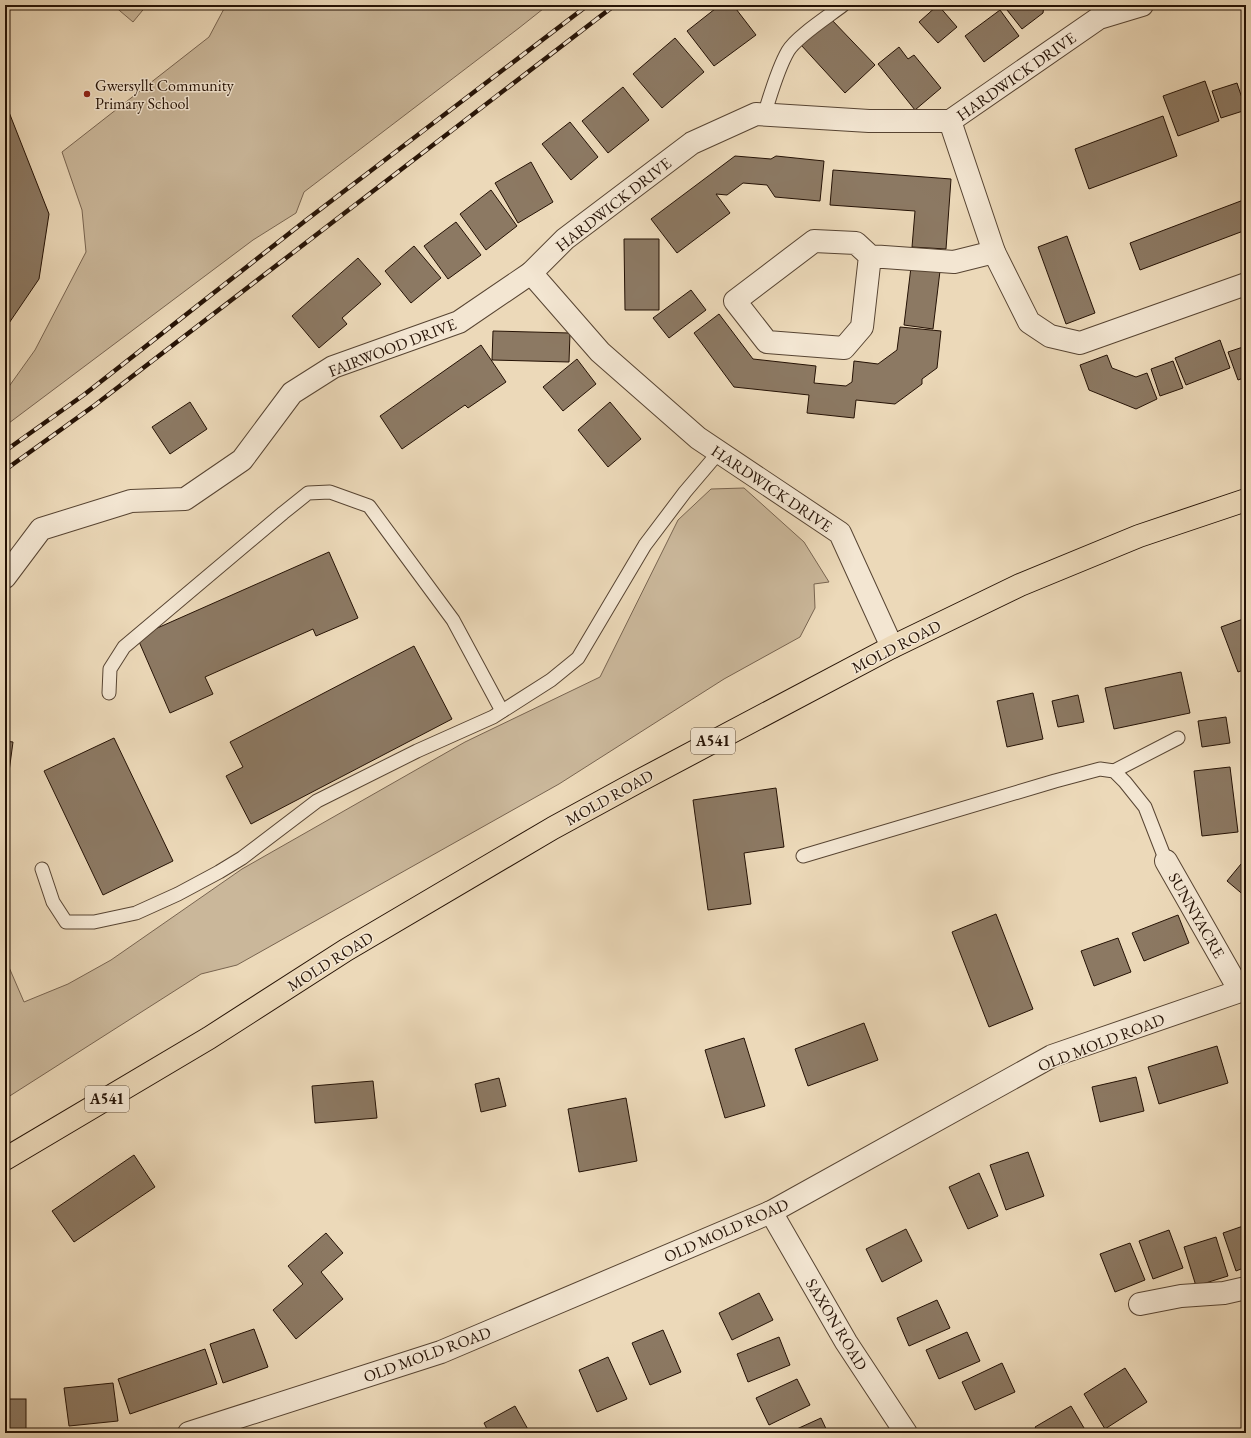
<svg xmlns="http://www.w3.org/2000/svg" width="1251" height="1438" font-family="'EB Garamond',serif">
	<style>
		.green { fill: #cab79a; stroke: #786450 }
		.building { fill: #8c7963; stroke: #251205 }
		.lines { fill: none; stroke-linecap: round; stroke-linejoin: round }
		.service-casing { stroke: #574432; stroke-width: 15 }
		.minor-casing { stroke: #574432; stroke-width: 24 }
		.primary-casing { stroke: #251205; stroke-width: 24 }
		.service { stroke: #f3e6d2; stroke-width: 13 }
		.minor { stroke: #f3e6d2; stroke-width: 22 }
		.primary { stroke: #ecd9b9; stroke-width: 22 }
		.rail-casing { stroke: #251205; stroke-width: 4.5 }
		.rail { stroke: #f3e6d2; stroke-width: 3; stroke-dasharray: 9; stroke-linecap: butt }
		.poi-dot { fill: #8f2418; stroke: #f3e6d2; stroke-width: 1.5 }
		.labels { text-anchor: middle; stroke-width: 3; stroke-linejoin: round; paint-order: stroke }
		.shield { fill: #f3e6d2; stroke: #635242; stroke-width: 1 }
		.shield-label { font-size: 15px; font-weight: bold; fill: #251205 }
		.street-label { font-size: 16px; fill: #251205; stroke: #f3e6d2 }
		.poi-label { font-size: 16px; fill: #251205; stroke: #f3e6d2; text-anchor: start }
	</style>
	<rect width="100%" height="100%" fill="#ecd9b9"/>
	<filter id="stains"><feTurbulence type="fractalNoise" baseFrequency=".005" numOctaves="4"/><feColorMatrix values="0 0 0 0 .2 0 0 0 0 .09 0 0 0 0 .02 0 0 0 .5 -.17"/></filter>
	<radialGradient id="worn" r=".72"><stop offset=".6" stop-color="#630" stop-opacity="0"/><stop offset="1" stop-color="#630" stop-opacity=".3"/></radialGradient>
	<g class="green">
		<polygon points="113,5 147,5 133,22"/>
		<polygon points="226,5 548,5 519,28 304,192 296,213 253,240 5,426 5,392 35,350 86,252 82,210 62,152 209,37"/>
		<polygon points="744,488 804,542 829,582 814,584 815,608 800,637 724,679 559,784 237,965 201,974 5,1099 5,958 24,1002 68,984 111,960 242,869 465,742 600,677 678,520 711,489"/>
	</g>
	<g class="building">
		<polygon points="720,5 733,5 756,35 714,66 687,31"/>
		<polygon points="938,5 957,27 938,43 919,22"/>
		<polygon points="1014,5 1044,5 1043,13 1022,29 1007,10"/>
		<polygon points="1000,10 1019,36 984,62 965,36"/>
		<polygon points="830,18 875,65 845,93 801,45"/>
		<polygon points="675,38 704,72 662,108 633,74"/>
		<polygon points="899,47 908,59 914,55 941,88 915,110 878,64"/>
		<polygon points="1205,81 1219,121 1178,136 1163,96"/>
		<polygon points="1237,83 1246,110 1221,118 1212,91"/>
		<polygon points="623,87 649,120 608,153 582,121"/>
		<polygon points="5,102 49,214 39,279 5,329"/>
		<polygon points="1163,116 1177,156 1089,189 1075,149"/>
		<polygon points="570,122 598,157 571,180 542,144"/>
		<polygon points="735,156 771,159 776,156 824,161 820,201 775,197 767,185 743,183 727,195 716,194 730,213 677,253 651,219"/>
		<polygon points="531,162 553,202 518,223 495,183"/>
		<polygon points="833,170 951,179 946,249 912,247 915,211 830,205"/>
		<polygon points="491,190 517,226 486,250 460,214"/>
		<polygon points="1246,199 1246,230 1140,270 1130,243"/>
		<polygon points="456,222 481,255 448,279 424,246"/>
		<polygon points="1067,236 1095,313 1066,324 1038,247"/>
		<polygon points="624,239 659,239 659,310 625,310"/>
		<polygon points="414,246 441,278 411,303 385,271"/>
		<polygon points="358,258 381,284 342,318 347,324 319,348 292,316"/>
		<polygon points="911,267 940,271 933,329 904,325"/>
		<polygon points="691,290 706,310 669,338 653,318"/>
		<polygon points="719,314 753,359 816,366 814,383 846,386 852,382 854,361 878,364 897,350 900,327 941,331 937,368 922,379 922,384 895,404 856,400 854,418 807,413 809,395 734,387 694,333"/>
		<polygon points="493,331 570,333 569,362 492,360"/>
		<polygon points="1220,340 1230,368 1186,385 1175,358"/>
		<polygon points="481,345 506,382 468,408 465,405 402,449 380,416"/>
		<polygon points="1246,346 1246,377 1238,380 1228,352"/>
		<polygon points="1107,355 1112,368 1136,377 1147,373 1157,399 1136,409 1089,390 1080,365"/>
		<polygon points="577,359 596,384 563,411 543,387"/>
		<polygon points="1173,361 1183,388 1160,396 1151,369"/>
		<polygon points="190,402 207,429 170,454 152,427"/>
		<polygon points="610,402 641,439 608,467 578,430"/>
		<polygon points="329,552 358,618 316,636 313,629 205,677 213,694 170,713 137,637"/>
		<polygon points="1246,618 1246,669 1238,672 1221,627"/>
		<polygon points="414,646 452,719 251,824 226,776 243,767 230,742"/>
		<polygon points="1181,672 1190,713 1114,729 1105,688"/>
		<polygon points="1033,693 1043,739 1007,747 997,701"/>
		<polygon points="1078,695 1084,722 1058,727 1052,701"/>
		<polygon points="1226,717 1230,743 1202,747 1198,721"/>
		<polygon points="114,738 173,861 103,895 44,771"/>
		<polygon points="5,741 13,742 7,787 5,787"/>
		<polygon points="1230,767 1238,832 1202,836 1194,771"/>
		<polygon points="776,788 784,847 744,853 751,904 708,910 693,800"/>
		<polygon points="1246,858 1246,897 1227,881"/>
		<polygon points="996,914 1033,1009 989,1027 952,932"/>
		<polygon points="1178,915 1189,943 1144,961 1132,933"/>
		<polygon points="1118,938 1131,972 1094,986 1081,951"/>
		<polygon points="864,1023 878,1060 808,1086 795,1049"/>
		<polygon points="744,1038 765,1106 725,1118 705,1050"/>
		<polygon points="1217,1046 1228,1083 1159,1104 1148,1067"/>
		<polygon points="1136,1077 1144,1111 1100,1122 1092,1087"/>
		<polygon points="499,1078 506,1106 481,1112 475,1084"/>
		<polygon points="373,1081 377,1118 315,1123 312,1086"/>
		<polygon points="626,1098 637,1161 579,1172 568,1109"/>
		<polygon points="1028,1152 1044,1196 1006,1210 990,1165"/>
		<polygon points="134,1155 155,1187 74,1242 52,1211"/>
		<polygon points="979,1173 998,1216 968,1229 949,1187"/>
		<polygon points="1246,1225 1246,1267 1236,1271 1223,1233"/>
		<polygon points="906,1229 922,1261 882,1282 866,1249"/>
		<polygon points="1169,1230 1183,1268 1153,1279 1139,1241"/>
		<polygon points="326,1233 343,1253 321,1272 343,1299 296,1339 273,1310 303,1284 288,1266"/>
		<polygon points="1216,1237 1228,1276 1196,1286 1184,1247"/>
		<polygon points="1130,1243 1145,1280 1115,1292 1100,1254"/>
		<polygon points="759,1293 773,1320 732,1340 719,1313"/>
		<polygon points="937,1300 950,1328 909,1346 897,1318"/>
		<polygon points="254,1329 268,1367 223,1383 210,1344"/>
		<polygon points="663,1330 681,1372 650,1385 632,1343"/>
		<polygon points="967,1332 980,1361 939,1379 926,1350"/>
		<polygon points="779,1337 790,1365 748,1382 737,1354"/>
		<polygon points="205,1349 217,1384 130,1414 118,1379"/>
		<polygon points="608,1357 627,1399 597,1412 579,1370"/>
		<polygon points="1002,1363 1015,1392 975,1410 962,1382"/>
		<polygon points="1125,1368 1147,1402 1105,1429 1084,1394"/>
		<polygon points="797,1379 810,1405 769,1425 756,1398"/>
		<polygon points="113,1383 118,1421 69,1426 64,1388"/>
		<rect x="5" y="1399" width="21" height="34"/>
		<polygon points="515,1406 530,1433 489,1433 484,1423"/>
		<polygon points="1071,1406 1087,1433 1039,1433 1035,1427"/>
		<polygon points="821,1418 828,1433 788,1433"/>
	</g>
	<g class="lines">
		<defs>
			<g id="service">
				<path d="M764,115C771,94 777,70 788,51C796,37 829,16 843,5"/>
				<polyline points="109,693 110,669 124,647 283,513 308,493 330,492 369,506 453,620 502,711"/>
				<polyline points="1114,771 1178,738"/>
				<polyline points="803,856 1055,781 1100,769 1114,771 1125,782 1145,807 1166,861"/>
				<polyline points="42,869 53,902 66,922 94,922 136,913 178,894 219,872 242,858 317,801 417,751 493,717 551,680 578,658 645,545 685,492 719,452"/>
			</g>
			<g id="minor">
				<polyline points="950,121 994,252 1029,322 1050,336 1080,343 1246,284"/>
				<polyline points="870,256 856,243 814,241 735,301 767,342 844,348 862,327 870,256 954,262 994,252"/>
				<polyline points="5,577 41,529 131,501 185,499 242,460 292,393 333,367 459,322 531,273"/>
				<polyline points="892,647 840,533 698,438 600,352 531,273 565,239 692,143 756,114 869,121 950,121 1099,18 1142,5"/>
				<polyline points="1166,861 1240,991"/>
				<polyline points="771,1212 846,1342 906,1433"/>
				<polyline points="1140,1304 1181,1296 1224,1293 1246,1288"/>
				<polyline points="189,1433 441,1352 771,1212 1052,1056 1246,989"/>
			</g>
			<polyline id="primary" points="5,1159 209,1038 346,950 553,828 639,781 892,647 1020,585 1139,536 1246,500"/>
		</defs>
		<use href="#service" class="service-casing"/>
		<use href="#minor" class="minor-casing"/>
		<use href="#primary" class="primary-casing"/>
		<use href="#service" class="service"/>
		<use href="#minor" class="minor"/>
		<use href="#primary" class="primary"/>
		<defs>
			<g id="rail">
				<polyline points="5,451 85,394 305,221 588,5"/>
				<polyline points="5,470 95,405 615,5"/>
			</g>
		</defs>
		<use href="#rail" class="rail-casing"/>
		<use href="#rail" class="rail"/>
	</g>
	<circle class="poi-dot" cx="87" cy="94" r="4"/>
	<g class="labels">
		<g class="shield">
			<rect x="691" y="728" width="44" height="26" rx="3"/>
			<rect x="85" y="1086" width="44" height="26" rx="3"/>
		</g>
		<g class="shield-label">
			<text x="713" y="746">A541</text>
			<text x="107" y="1104">A541</text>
		</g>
		<g class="street-label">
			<text transform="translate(1016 76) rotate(-35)" y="6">HARDWICK DRIVE</text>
			<text transform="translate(613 204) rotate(-38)" y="6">HARDWICK DRIVE</text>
			<text transform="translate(392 347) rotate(-21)" y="6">FAIRWOOD DRIVE</text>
			<text transform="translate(772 488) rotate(34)" y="6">HARDWICK DRIVE</text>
			<text transform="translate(896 646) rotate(-27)" y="6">MOLD ROAD</text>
			<text transform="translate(609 797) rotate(-29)" y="6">MOLD ROAD</text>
			<text transform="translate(1197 915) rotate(60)" y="6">SUNNYACRE</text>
			<text transform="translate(330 961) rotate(-32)" y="6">MOLD ROAD</text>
			<text transform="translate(1101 1042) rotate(-21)" y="6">OLD MOLD ROAD</text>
			<text transform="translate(726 1230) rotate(-24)" y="6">OLD MOLD ROAD</text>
			<text transform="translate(837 1324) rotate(59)" y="6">SAXON ROAD</text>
			<text transform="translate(427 1354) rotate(-20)" y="6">OLD MOLD ROAD</text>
		</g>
		<g class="poi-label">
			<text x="95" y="91">Gwersyllt Community<tspan x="95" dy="18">Primary School</tspan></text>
		</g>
	</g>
	<rect width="1251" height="1438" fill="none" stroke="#ecd9b9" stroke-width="20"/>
	<rect x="6" y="6" width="1239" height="1426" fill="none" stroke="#251205" stroke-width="2"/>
	<rect x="10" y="10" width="1231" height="1418" fill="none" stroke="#251205"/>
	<rect width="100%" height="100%" filter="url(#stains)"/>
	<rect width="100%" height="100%" fill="url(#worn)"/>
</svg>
